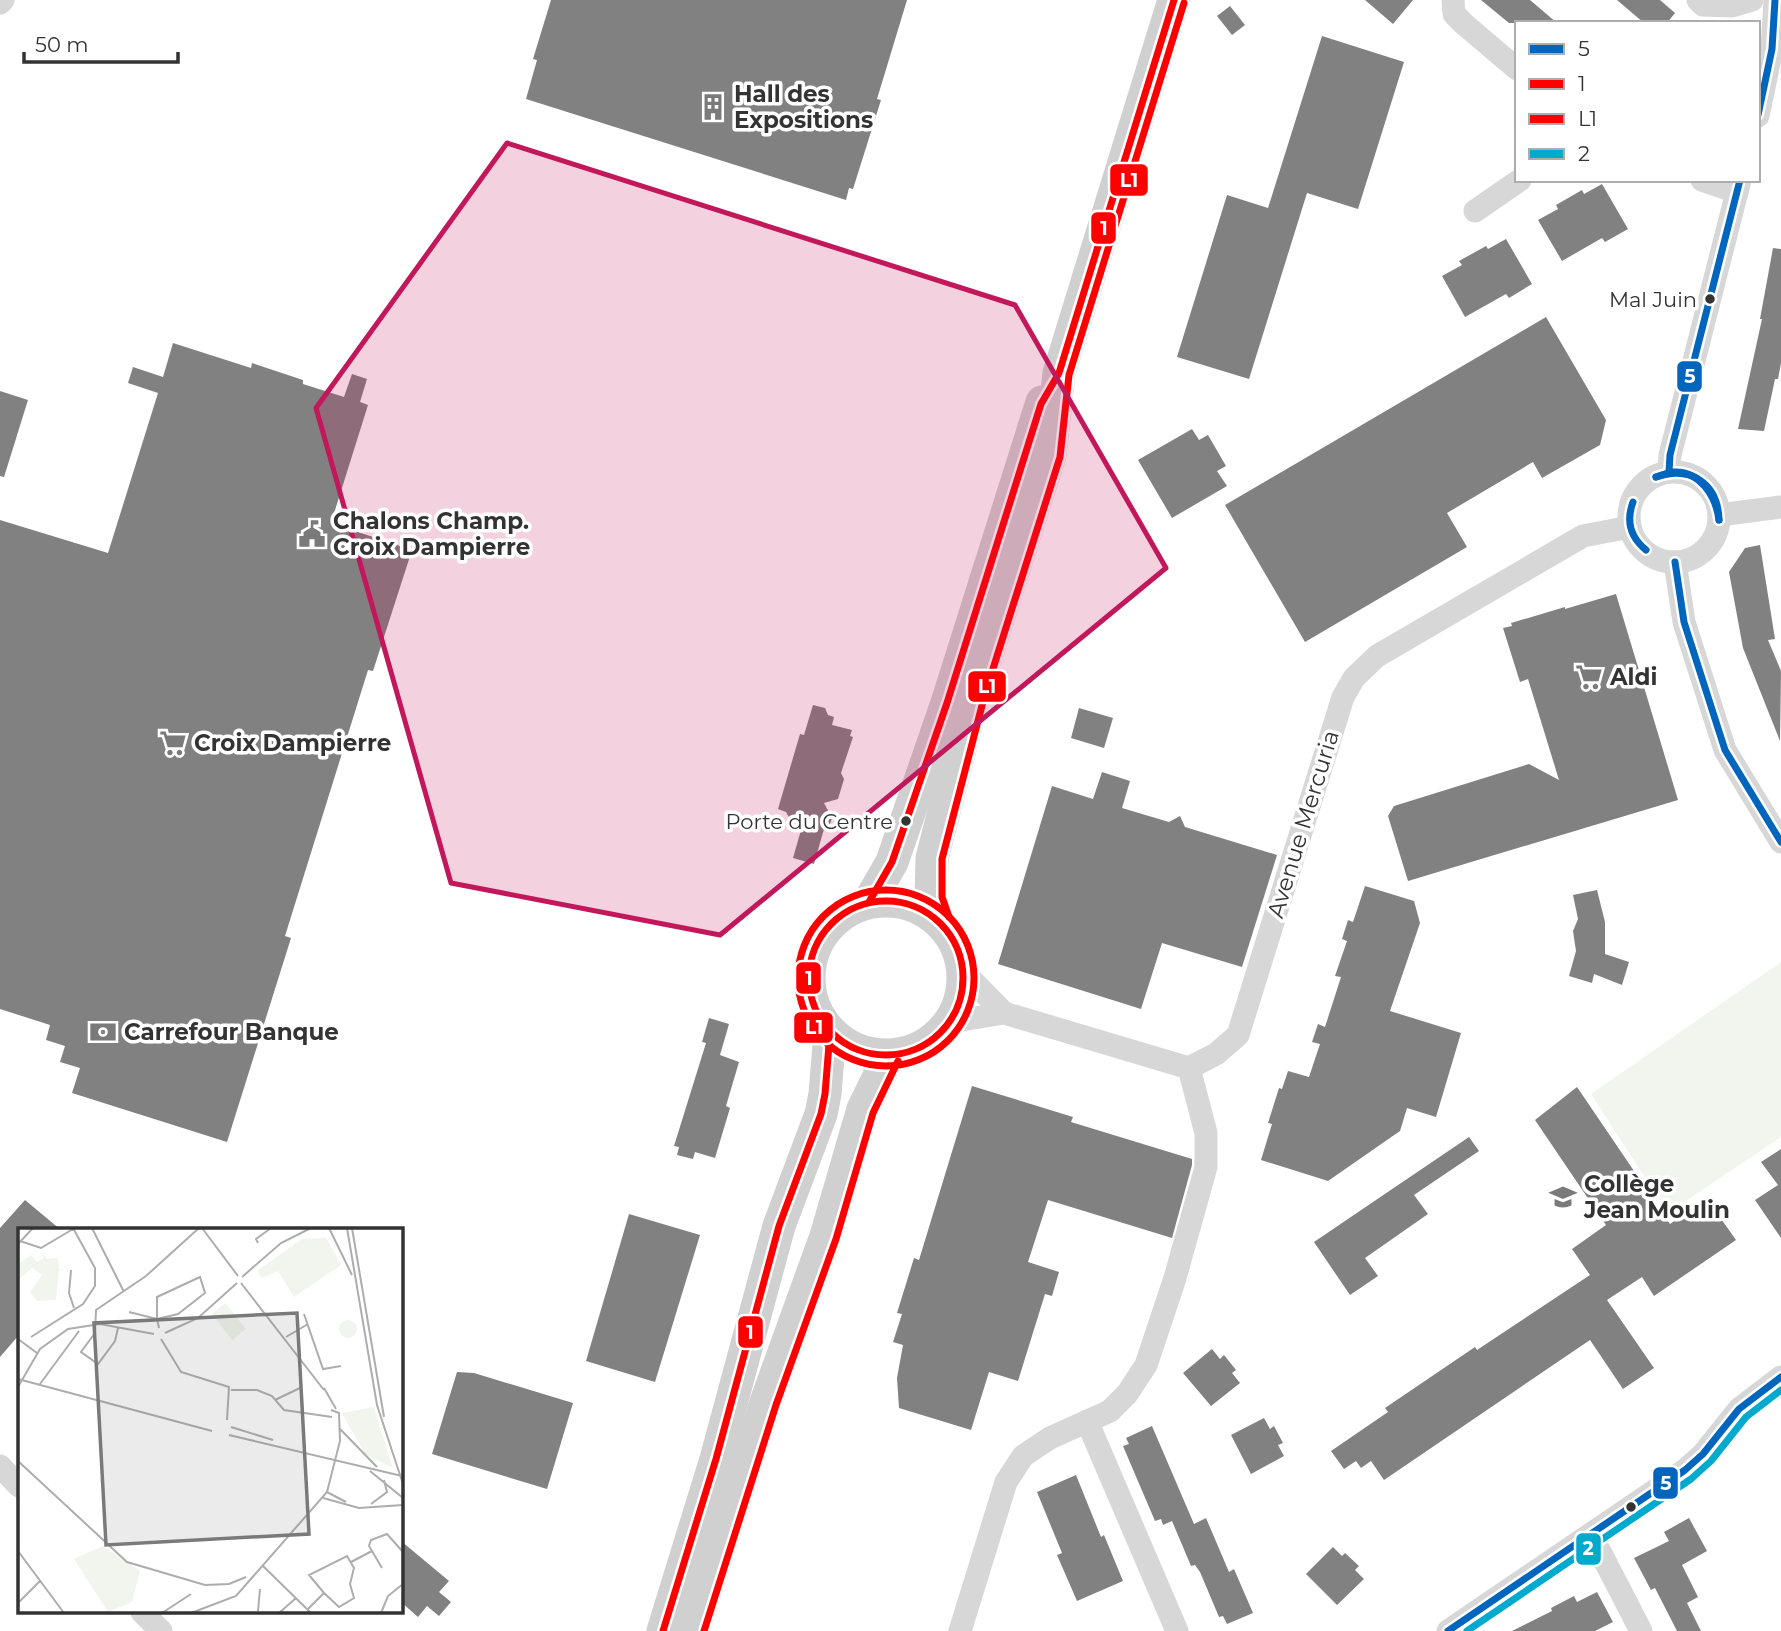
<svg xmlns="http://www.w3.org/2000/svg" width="1781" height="1631" font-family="Montserrat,sans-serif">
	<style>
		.park { fill: #f1f5ed }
		.building { fill: #818181 }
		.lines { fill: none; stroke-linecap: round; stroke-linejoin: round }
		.street { stroke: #d7d7d7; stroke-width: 23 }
		.secondary { stroke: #d0d0d0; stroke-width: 33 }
		.bus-1-casing { stroke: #fff; stroke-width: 12 }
		.bus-2-casing { stroke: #fff; stroke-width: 12 }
		.bus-3-casing { stroke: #fff; stroke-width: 12 }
		.bus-4-casing { stroke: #fff; stroke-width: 12 }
		.bus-1 { stroke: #0065bd; stroke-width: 7 }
		.bus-2 { stroke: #f00; stroke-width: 7 }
		.bus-3 { stroke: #f00; stroke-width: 7 }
		.bus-4 { stroke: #00a9ce; stroke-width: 7 }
		.marked { fill: #c2185b; fill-opacity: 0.2; stroke: #c2185b; stroke-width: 5; stroke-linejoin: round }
		.bus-dot { fill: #333; stroke: #fff; stroke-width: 2.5 }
		.labels { text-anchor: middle; stroke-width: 7; stroke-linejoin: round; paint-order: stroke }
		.bus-label { font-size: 21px; fill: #333; stroke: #fff; text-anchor: end }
		.poi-label { font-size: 23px; font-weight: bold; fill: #333; stroke: #fff; text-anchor: start }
		.street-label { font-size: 23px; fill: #333; stroke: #fff }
		.inset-road { fill: none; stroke: #adadad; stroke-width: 2 }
		.view { fill: #7a7a7a; fill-opacity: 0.15; stroke: #7a7a7a; stroke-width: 3.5 }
		.inset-edge { fill: none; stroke: #333; stroke-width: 3.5 }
		.line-badge { stroke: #fff; stroke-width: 2.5 }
		.badge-label { font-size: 19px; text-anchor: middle; font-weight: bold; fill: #fff }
	</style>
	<rect width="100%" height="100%" fill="#fff"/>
	<polygon class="park" points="1781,962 1781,1137 1668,1213 1591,1094"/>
	<g class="building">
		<polygon points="551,0 907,0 877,99 881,100 853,189 849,188 846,200 526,99 537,60 533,59"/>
		<polygon points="1365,0 1413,0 1393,24"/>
		<polygon points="1481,0 1530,0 1557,23 1509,23"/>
		<polygon points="1617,0 1660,0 1675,13 1667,23 1644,23"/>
		<polygon points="1230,6 1245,25 1232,35 1217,16"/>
		<polygon points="1322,36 1404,62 1358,209 1307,193 1249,379 1177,357 1227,195 1268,208"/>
		<polygon points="1602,184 1628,229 1605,242 1602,238 1562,261 1538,220 1558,209 1556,205 1582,190 1584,194"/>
		<polygon points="1506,239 1532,284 1509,298 1506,294 1465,317 1442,276 1462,265 1459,261 1486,246 1488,249"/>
		<polygon points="1773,248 1781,249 1781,363 1778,379 1775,379 1764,431 1738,429 1762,319 1760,319"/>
		<polygon points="1546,317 1606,420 1600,445 1542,478 1533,462 1447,513 1467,547 1305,642 1225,505"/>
		<polygon points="173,343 251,368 252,363 303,380 303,384 344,397 352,374 367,379 360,402 368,405 331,523 412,550 373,671 368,670 285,936 291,938 227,1142 72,1093 80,1068 60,1062 65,1046 46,1040 50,1025 0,1009 0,520 108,553 158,393 128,383 133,367 163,377"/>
		<polygon points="0,391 28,400 4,477 0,476"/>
		<polygon points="1192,429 1199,440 1208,435 1226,466 1217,471 1227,486 1172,518 1138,460"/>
		<polygon points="1760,545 1775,639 1768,640 1781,671 1780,741 1743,648 1729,572 1745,548"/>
		<polygon points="1616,594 1678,800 1408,881 1388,816 1394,806 1529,764 1559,780 1528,679 1520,682 1503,628 1512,626 1511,623 1565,607 1565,609"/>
		<polygon points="813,705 825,708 828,715 834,717 832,725 852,730 850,736 853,737 841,773 844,779 838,799 824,803 832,818 829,827 824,829 814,864 793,858 803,823 790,819 786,812 778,809 800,734 804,735"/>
		<polygon points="1079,708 1113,718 1104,748 1071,738"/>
		<polygon points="1102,772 1130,781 1122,808 1169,822 1180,816 1185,827 1277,855 1242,967 1162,943 1141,1009 998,964 1052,786 1093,799"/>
		<polygon points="1365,886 1414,901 1420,923 1390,1011 1461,1033 1436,1117 1407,1108 1400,1131 1328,1181 1261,1160 1272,1124 1268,1123 1279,1088 1282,1089 1288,1071 1309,1077 1320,1044 1312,1042 1318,1024 1325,1027 1341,977 1335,976 1347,941 1342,939 1348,920 1353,922"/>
		<polygon points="1597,890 1605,922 1605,954 1629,962 1622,985 1594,974 1592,983 1569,976 1576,951 1573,931 1578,919 1573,895"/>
		<polygon points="709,1018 729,1024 720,1055 739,1062 726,1106 730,1108 715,1158 695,1152 693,1159 677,1155 679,1147 674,1146 706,1043 702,1042"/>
		<polygon points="972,1086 1073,1117 1071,1122 1192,1159 1192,1165 1172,1238 1048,1200 1028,1262 1059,1272 1052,1296 1045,1294 1018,1381 989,1372 971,1430 899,1408 897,1378 903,1345 893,1342 902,1314 897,1313 914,1258 919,1260"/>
		<polygon points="1577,1087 1670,1224 1707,1199 1736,1240 1654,1296 1642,1277 1607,1300 1654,1368 1623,1389 1590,1340 1384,1480 1371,1461 1361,1468 1356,1461 1344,1469 1331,1451 1388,1412 1385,1408 1475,1347 1477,1350 1590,1275 1572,1249 1606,1225 1535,1120"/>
		<polygon points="1469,1137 1479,1151 1414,1195 1428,1214 1365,1258 1378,1276 1350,1295 1314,1242"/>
		<polygon points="1781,1149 1781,1238 1755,1200 1778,1185 1761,1162"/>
		<polygon points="25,1200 61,1230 19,1230 19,1335 0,1357 0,1228"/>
		<polygon points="629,1214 700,1235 655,1382 586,1361"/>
		<polygon points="1212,1349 1220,1359 1224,1355 1236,1370 1232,1373 1240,1383 1211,1406 1183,1373"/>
		<polygon points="457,1372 474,1373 573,1403 547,1489 432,1454"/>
		<polygon points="1264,1418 1270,1429 1274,1426 1283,1443 1278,1445 1284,1456 1251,1474 1231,1435"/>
		<polygon points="1152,1426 1194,1524 1206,1518 1229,1572 1234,1569 1253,1613 1227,1624 1223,1616 1219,1617 1200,1572 1195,1565 1191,1566 1172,1521 1163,1525 1161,1519 1155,1521 1123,1446 1129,1444 1126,1438"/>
		<polygon points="1076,1475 1101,1537 1104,1535 1123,1581 1077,1601 1057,1555 1062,1553 1037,1492"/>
		<polygon points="1689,1518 1707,1551 1682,1565 1698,1597 1687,1603 1701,1631 1677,1631 1655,1588 1651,1590 1634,1558 1669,1541 1664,1532"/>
		<polygon points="401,1541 449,1581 439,1592 451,1602 439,1616 427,1606 418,1617 401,1602"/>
		<polygon points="1333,1547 1342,1556 1345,1553 1359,1566 1355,1570 1364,1579 1337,1605 1306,1574"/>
		<polygon points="1597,1592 1613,1622 1595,1631 1512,1631 1552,1611 1551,1608 1574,1596 1577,1602"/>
	</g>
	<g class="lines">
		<g class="street">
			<polyline points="1453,0 1454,14 1464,24 1517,69"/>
			<polyline points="1698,0 1703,5 1732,6 1752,0"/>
			<polyline points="0,3 3,0"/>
			<polyline points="1758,116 1772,49 1775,0"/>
			<polyline points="1702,180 1737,192"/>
			<polyline points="1475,211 1520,180"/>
			<polyline points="1669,472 1670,455 1740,180"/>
			<circle cx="1674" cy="517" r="45"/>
			<polyline points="1719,515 1781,507"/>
			<polyline points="1675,562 1684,622 1725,750 1781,842"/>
			<polyline points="962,970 1004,1013"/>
			<polyline points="950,1022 1004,1013 1189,1068 1216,1054 1238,1035 1343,697 1354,678 1377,656 1583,536 1630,527"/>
			<polyline points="1087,1421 1177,1631"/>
			<polyline points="0,1466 19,1486"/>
			<polyline points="1591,1534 1641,1631"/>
			<polyline points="142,1612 161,1631"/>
			<polyline points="960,1631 1006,1482 1023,1456 1050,1438 1110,1411 1127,1394 1146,1365 1175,1278 1206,1167 1206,1133 1189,1068"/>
			<polyline points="1448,1631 1685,1470 1703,1454 1739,1409 1781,1377"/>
		</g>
		<g class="secondary">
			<circle cx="886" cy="978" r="77"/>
			<polyline points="869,902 892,862 947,703 1042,402"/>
			<polyline points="939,921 931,899 932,858 975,691 1050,455 1059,373 1174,0"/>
			<polyline points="663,1631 716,1459 779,1226 821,1114 825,1094 830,1032"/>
			<polyline points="693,1631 766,1402 826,1236 863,1109 889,1056"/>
		</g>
		<defs>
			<g id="bus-1">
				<polyline points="1758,115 1772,49 1775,0"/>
				<polyline points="1669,472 1670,455 1740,180"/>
				<path d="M1656,477C1690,465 1718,483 1719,520"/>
				<path d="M1656,477C1661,476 1667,473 1673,472C1700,470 1716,497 1719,520"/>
				<path d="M1633,502C1626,521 1630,537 1646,550"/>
				<polyline points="1675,562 1684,622 1725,750 1781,842"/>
				<polyline points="1448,1631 1685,1470 1703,1454 1739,1409 1781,1377"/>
			</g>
			<g id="bus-2">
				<circle cx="886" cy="978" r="77"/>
				<polyline points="869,902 892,862 947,703 1041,404 1059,373 1174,0"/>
				<polyline points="663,1631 716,1459 779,1226 821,1114 825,1094 830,1032"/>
			</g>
			<g id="bus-3">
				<circle cx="886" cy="978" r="88"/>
				<polyline points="949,917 942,897 942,859 985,694 1060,457 1069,375 1184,3"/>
				<polyline points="704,1631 776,1405 836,1239 873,1113 898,1061"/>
			</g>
			<polyline id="bus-4" points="1467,1631 1691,1479 1711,1461 1746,1417 1781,1390"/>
		</defs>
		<use href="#bus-1" class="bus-1-casing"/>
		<use href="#bus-2" class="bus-2-casing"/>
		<use href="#bus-3" class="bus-3-casing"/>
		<use href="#bus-4" class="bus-4-casing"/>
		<use href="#bus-1" class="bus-1"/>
		<use href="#bus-2" class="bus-2"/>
		<use href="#bus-3" class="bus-3"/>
		<use href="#bus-4" class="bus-4"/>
	</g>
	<path class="marked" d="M507,143L1015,305L1166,568L720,935L451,883L316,408Z"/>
	<defs>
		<symbol id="building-bare" viewBox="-9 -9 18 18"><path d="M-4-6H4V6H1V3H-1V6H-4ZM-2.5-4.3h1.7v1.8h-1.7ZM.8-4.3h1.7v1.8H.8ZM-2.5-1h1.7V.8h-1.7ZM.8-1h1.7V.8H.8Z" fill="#7a7a7a" stroke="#fff" stroke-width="2.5" paint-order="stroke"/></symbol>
		<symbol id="civic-bare" viewBox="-9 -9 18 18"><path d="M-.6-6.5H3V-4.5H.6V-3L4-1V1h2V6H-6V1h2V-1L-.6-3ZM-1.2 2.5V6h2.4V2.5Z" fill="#7a7a7a" stroke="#fff" stroke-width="2.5" paint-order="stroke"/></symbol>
		<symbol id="supermarket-bare" viewBox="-9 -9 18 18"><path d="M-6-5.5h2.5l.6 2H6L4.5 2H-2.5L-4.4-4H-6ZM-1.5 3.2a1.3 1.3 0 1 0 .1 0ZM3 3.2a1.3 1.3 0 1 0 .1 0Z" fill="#7a7a7a" stroke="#fff" stroke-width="2.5" paint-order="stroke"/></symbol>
		<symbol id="bank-bare" viewBox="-9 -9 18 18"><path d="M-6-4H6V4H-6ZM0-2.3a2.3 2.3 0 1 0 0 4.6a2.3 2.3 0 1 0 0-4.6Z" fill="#7a7a7a" stroke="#fff" stroke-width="2.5" paint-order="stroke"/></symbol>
		<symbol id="school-bare" viewBox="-9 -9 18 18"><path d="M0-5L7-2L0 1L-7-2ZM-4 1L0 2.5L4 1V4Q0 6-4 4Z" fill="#7a7a7a" stroke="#fff" stroke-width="2.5" paint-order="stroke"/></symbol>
	</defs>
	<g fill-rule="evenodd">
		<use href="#building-bare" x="694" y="88" width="38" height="38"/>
		<use href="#civic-bare" x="293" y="515" width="38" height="38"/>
		<use href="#supermarket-bare" x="1570" y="658" width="38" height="38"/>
		<use href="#supermarket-bare" x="154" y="724" width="38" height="38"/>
		<use href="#bank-bare" x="84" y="1013" width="38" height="38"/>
		<use href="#school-bare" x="1544" y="1178" width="38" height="38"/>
	</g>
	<g class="bus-dot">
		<circle cx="1710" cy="299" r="6"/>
		<circle cx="906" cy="821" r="6"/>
		<circle cx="1631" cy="1507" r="6"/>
	</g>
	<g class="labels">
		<g class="bus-label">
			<text x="1697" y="307">Mal Juin</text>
			<text x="893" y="829">Porte du Centre</text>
		</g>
		<g class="poi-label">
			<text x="734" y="102">Hall des<tspan x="734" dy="26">Expositions</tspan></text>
			<text x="333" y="529">Chalons Champ.<tspan x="333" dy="26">Croix Dampierre</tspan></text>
			<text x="1610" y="685">Aldi</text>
			<text x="194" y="751">Croix Dampierre</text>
			<text x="124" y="1040">Carrefour Banque</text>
			<text x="1584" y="1192">Collège<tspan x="1584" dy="26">Jean Moulin</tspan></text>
		</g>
		<g class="street-label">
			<text transform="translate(1303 824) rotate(-73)" y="8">Avenue Mercuria</text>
		</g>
	</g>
	<g transform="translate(18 1228)">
		<rect width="385" height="385" fill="#fff"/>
		<path d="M356,179L361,197L375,240L347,226L324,185Z" fill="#f1f5ed"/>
		<path d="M308,10L323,37L276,69L260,43L244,50L239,43L284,11Z" fill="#f1f5ed"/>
		<path d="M21,22L29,31L40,30L41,41L49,42H41L38,72L19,73L12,64L24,47L14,40L0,52V36L13,27L19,34L26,30ZM207,75L228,101L214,112L194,86ZM321 101a9 9 0 1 1 18 0a9 9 0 1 1-18 0ZM85,318L122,343L114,374L90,384L56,331Z" fill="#f1f5ed"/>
		<path class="inset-road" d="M74,0L106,64M184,0L220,48M311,0L334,47M329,0L359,177L385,256M334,0L366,189M2,13L23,20L55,1M240,15L238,11L253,0M0,16L15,0M53,42L51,65L56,80M224,49L263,15L293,0M223,55L306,162M111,84L139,91V69L182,49L187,65L160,86L139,91L141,100M286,86L305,141L323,138M100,100L97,113L80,136L63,124L77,105L78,82L128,48L181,0M147,105L180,90L219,55M13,109L65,76L77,58V40L55,0M268,109L290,96M0,111L19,125M143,111L163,144L211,159L209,192M0,151L194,203M22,156L61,103M0,159L22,121L50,101L82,96L136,106M306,160L318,181M213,162H239L254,168L266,182L314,189M257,172L284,159M213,199L255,212M322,201L359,239M211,207L384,248M0,233L109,334L187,357L211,356L228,349M352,243L385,270M309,264L328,274M305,270L341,280L385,277M353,276L369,264L366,252M0,323L46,385M333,334L354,323M244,337L293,385M364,340L351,318L353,312L369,306L385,324M0,375L22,353M290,381L306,365L321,379L336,370L332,356L336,340L329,328L291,347L306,365M240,383L242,361M144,385L173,366M173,385L218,368L309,264L322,213L321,185L313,182M261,385L278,370M363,385L370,368L385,356"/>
		<path class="view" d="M279,85L291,306L88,317L76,95Z"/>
		<rect width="385" height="385" class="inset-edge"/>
	</g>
	<g class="line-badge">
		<rect x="1109" y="163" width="40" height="34" rx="7" fill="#f00"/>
		<rect x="1090" y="211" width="27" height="34" rx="7" fill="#f00"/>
		<rect x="1676" y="360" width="27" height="33" rx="7" fill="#0065bd"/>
		<rect x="967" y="670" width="40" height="33" rx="7" fill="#f00"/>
		<rect x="795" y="961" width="27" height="34" rx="7" fill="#f00"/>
		<rect x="793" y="1011" width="41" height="33" rx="7" fill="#f00"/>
		<rect x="737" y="1315" width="27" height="34" rx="7" fill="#f00"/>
		<rect x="1652" y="1466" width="27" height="34" rx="7" fill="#0065bd"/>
		<rect x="1575" y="1532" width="27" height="34" rx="7" fill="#00a9ce"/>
	</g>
	<g class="badge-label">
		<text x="1129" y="187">L1</text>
		<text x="1104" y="235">1</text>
		<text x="1690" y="383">5</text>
		<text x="987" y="693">L1</text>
		<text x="809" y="985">1</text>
		<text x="814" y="1034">L1</text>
		<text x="750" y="1339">1</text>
		<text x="1666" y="1490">5</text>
		<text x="1588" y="1555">2</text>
	</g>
	<rect x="1515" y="21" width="245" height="161" fill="#ffffff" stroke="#adadad" stroke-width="2"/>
	<rect x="1529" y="44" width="35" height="10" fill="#0065bd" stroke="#adadad" stroke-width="2"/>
	<text x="1578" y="56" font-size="21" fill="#333333">5</text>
	<rect x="1529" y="79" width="35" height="10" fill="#ff0000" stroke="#adadad" stroke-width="2"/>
	<text x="1578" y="91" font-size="21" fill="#333333">1</text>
	<rect x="1529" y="114" width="35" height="10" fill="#ff0000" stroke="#adadad" stroke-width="2"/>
	<text x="1578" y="126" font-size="21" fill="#333333">L1</text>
	<rect x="1529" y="149" width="35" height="10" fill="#00a9ce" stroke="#adadad" stroke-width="2"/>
	<text x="1578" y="161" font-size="21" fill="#333333">2</text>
	<path d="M24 52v10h154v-10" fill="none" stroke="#333333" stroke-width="3.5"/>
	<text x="35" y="52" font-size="21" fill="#333333" stroke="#ffffff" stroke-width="5" paint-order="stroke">50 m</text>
</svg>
